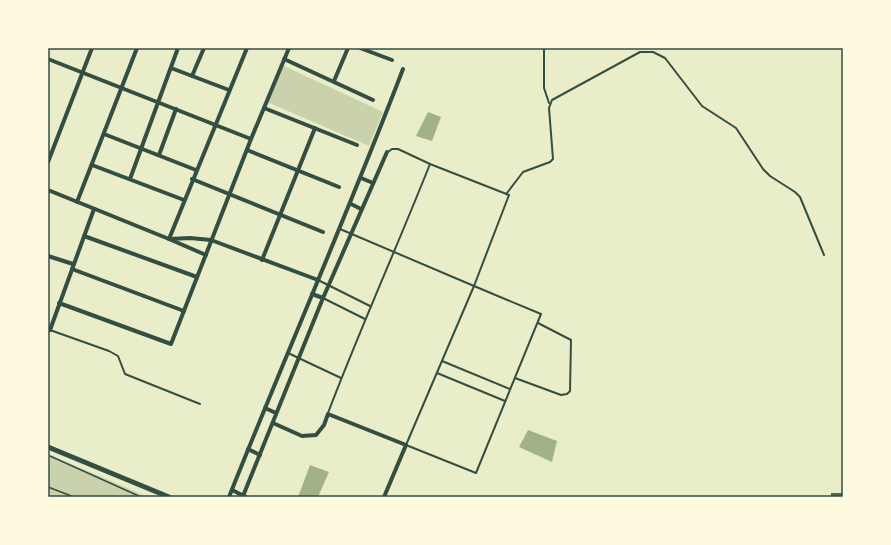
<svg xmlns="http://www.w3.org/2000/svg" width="891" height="545" font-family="'Work Sans',sans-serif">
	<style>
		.green { fill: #cad2ad }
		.water { fill: #a3b18a }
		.building { fill: #4f6655 }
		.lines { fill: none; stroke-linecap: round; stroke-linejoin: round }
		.path { stroke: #344e41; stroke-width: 1.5 }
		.service { stroke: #344e41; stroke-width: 2 }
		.minor { stroke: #344e41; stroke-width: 4 }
		.tertiary { stroke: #344e41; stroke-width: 5 }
		.neatline { fill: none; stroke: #344e41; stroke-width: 1.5 }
	</style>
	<rect width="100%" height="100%" fill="#e9edc9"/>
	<g class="green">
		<polygon points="282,65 383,112 369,146 267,102"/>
		<polygon points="48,454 148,497 48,497"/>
	</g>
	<g class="water">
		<polygon points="428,112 441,117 432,141 416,136"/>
		<polygon points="528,430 557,441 552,462 519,447"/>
		<polygon points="310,465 329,472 318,497 298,497"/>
	</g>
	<rect class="building" x="831" y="493" width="12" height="4"/>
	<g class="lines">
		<g class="path">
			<polyline points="50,456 141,497"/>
			<polyline points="48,487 74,497"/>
		</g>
		<g class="service">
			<polyline points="544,48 544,88 549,103"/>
			<polyline points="507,193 523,172 550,162 553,159 549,108 552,100 640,52 653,52 665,58 702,106 736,128 763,169 770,176 795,192 800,197 824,255"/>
			<polyline points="340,229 474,286 509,195 430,164"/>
			<polyline points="318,280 370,306"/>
			<polygon points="474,286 541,314 476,473 406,445"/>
			<polyline points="323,298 365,319"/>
			<polyline points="50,330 109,351 118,356 125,374 200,404"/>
			<polyline points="288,353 341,378"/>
			<polyline points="442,361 510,389"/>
			<polyline points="437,373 505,401"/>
			<polyline points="515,378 561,395 567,394 570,391 571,340 538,323"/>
			<path d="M328,413C360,329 397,247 430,164L398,149H392L388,152"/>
		</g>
		<g class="minor">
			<polyline points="360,48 392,60"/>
			<polyline points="48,59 251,139"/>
			<polyline points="284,59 373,100"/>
			<polyline points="171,68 229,90"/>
			<polyline points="192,76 204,48"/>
			<polyline points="334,81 348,48"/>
			<polyline points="264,108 357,145"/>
			<polyline points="104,134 196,170"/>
			<polyline points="247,150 339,187"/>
			<polyline points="159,155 176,109"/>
			<polyline points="48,162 92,48"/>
			<polyline points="92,165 184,200"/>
			<polyline points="361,178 373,183"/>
			<polyline points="130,179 178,48"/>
			<polyline points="192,179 323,232"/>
			<polyline points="48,190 169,239 190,238 211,240 318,280"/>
			<polyline points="77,202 137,48"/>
			<polyline points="351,204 361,209"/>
			<polyline points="84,236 197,277"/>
			<polyline points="206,255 169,239 247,48"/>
			<polyline points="48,256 73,264"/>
			<polyline points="262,260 315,128"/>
			<polyline points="72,269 184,311"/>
			<polyline points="312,294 323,298"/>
			<polyline points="59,303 171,344 251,139 289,48"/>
			<polyline points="48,329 50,330 94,209"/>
			<polyline points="265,408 276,413"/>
			<polyline points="273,423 302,436 316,435 324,425 328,414 406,445 384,497"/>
			<polyline points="248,449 260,455"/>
			<polyline points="232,490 246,497"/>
			<polyline points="243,496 323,298 387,152"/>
			<path d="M229,497C286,354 348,213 403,69"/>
		</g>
		<polyline class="tertiary" points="48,447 169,497"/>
	</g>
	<rect width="891" height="545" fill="none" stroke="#fefae0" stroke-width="98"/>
	<rect x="49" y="49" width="793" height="447" class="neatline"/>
</svg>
